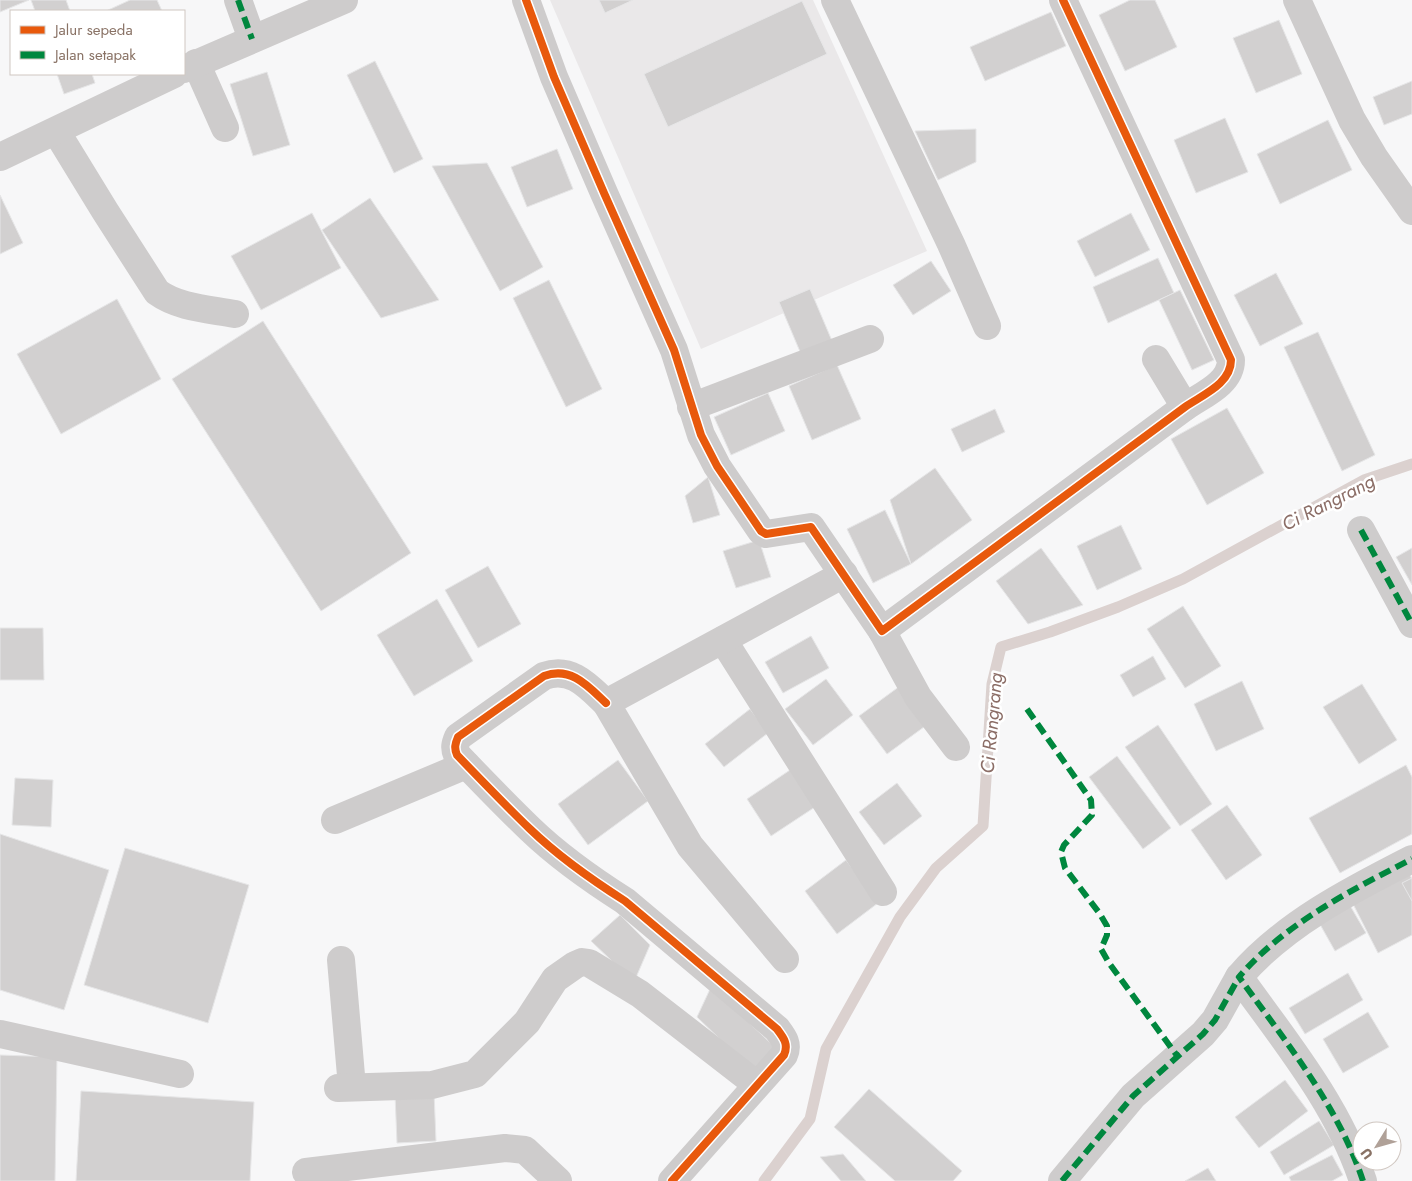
<svg xmlns="http://www.w3.org/2000/svg" width="1412" height="1181" font-family="Jost,sans-serif">
	<style>
		.built { fill: #eae8e9 }
		.lines { fill: none; stroke-linecap: round; stroke-linejoin: round }
		.stream { stroke: #dbd1cf; stroke-width: 11 }
		.building { fill: #d2d0d0; stroke: #e6e6e7 }
		.minor { stroke: #cecccc; stroke-width: 28 }
		.quiet { stroke: #00873e; stroke-width: 6; stroke-dasharray: 12 6; stroke-linecap: butt }
		.cycleway-casing { stroke: #fff; stroke-width: 11 }
		.cycleway { stroke: #e8590c; stroke-width: 8 }
		.labels { text-anchor: middle; stroke-width: 5; stroke-linejoin: round; paint-order: stroke }
		.water-label { font-size: 19px; font-style: italic; fill: #8b6d66; stroke: #fff }
	</style>
	<rect width="100%" height="100%" fill="#f7f7f8"/>
	<polygon class="built" points="550,0 813,0 927,251 701,349"/>
	<g class="lines">
		<polyline class="stream" points="764,1181 810,1119 826,1049 900,917 936,868 983,826 992,684 1001,647 1050,632 1118,607 1183,579 1364,480 1412,464"/>
	</g>
	<g class="building">
		<polygon points="0,0 29,0 0,12"/>
		<polygon points="31,0 66,0 70,11 35,11"/>
		<polygon points="130,0 157,0 162,11 106,11"/>
		<polygon points="599,0 633,0 605,13"/>
		<polygon points="1130,0 1155,0 1177,47 1125,71 1099,15"/>
		<polygon points="802,1 827,54 668,127 644,74"/>
		<polygon points="1051,12 1066,46 985,81 970,47"/>
		<polygon points="1279,20 1302,74 1256,93 1233,38"/>
		<polygon points="375,61 423,159 394,173 347,75"/>
		<polygon points="267,72 290,145 253,156 230,84"/>
		<polygon points="57,74 92,74 95,83 64,94"/>
		<polygon points="1412,81 1412,114 1384,125 1373,97"/>
		<polygon points="1225,118 1248,172 1196,193 1174,140"/>
		<polygon points="1328,120 1352,170 1280,204 1257,154"/>
		<polygon points="976,129 976,162 938,180 915,131"/>
		<polygon points="557,149 573,189 527,207 511,167"/>
		<polygon points="487,163 543,267 500,291 432,166"/>
		<polygon points="0,195 23,243 0,254"/>
		<polygon points="370,198 439,300 381,318 322,230"/>
		<polygon points="312,213 341,268 261,310 231,256"/>
		<polygon points="1131,213 1150,250 1095,277 1077,241"/>
		<polygon points="1158,258 1174,293 1108,323 1093,287"/>
		<polygon points="931,261 951,291 913,315 893,285"/>
		<polygon points="1276,273 1303,324 1260,346 1234,295"/>
		<polygon points="549,280 602,389 566,407 513,298"/>
		<polygon points="810,289 835,348 804,361 779,302"/>
		<polygon points="1180,290 1214,360 1192,370 1159,300"/>
		<polygon points="117,299 161,379 61,434 17,354"/>
		<polygon points="263,321 411,553 321,611 172,379"/>
		<polygon points="1318,332 1375,455 1342,471 1284,347"/>
		<polygon points="837,365 861,419 812,440 789,386"/>
		<polygon points="768,393 785,431 731,455 714,417"/>
		<polygon points="1227,408 1264,473 1207,505 1171,439"/>
		<polygon points="995,409 1005,432 962,452 951,429"/>
		<polygon points="935,468 972,520 911,564 890,500"/>
		<polygon points="708,477 720,515 693,523 685,496"/>
		<polygon points="885,510 911,564 873,583 847,529"/>
		<polygon points="1121,525 1142,569 1097,590 1077,546"/>
		<polygon points="759,540 771,577 736,588 723,551"/>
		<polygon points="1041,548 1083,605 1028,624 996,581"/>
		<polygon points="1412,548 1412,585 1396,557"/>
		<polygon points="488,566 521,624 478,648 445,590"/>
		<polygon points="437,599 473,661 414,696 377,635"/>
		<polygon points="1183,606 1221,666 1185,688 1147,629"/>
		<polygon points="0,628 43,628 44,680 0,680"/>
		<polygon points="811,636 829,668 783,693 765,662"/>
		<polygon points="1153,656 1166,679 1133,697 1120,675"/>
		<polygon points="826,679 853,715 813,745 785,709"/>
		<polygon points="1242,681 1264,729 1216,751 1194,704"/>
		<polygon points="1362,684 1397,740 1359,764 1323,707"/>
		<polygon points="900,686 928,724 887,754 859,716"/>
		<polygon points="750,709 768,733 724,767 705,744"/>
		<polygon points="1158,725 1212,804 1180,826 1125,747"/>
		<polygon points="1117,756 1171,828 1143,849 1089,777"/>
		<polygon points="618,760 648,801 588,845 558,804"/>
		<polygon points="1406,765 1412,777 1412,834 1340,873 1309,818"/>
		<polygon points="790,770 815,807 771,836 747,799"/>
		<polygon points="15,778 53,780 51,827 12,825"/>
		<polygon points="897,783 922,816 884,845 859,812"/>
		<polygon points="1227,805 1262,855 1226,880 1191,830"/>
		<polygon points="0,834 109,870 64,1010 0,990"/>
		<polygon points="125,848 249,885 208,1023 84,985"/>
		<polygon points="846,860 878,903 837,934 805,891"/>
		<polygon points="1409,873 1412,879 1412,935 1378,953 1352,902"/>
		<polygon points="1412,878 1412,901 1402,883"/>
		<polygon points="1348,902 1366,933 1335,951 1317,919"/>
		<polygon points="620,915 650,945 634,982 591,941"/>
		<polygon points="1348,973 1363,1000 1305,1034 1289,1008"/>
		<polygon points="711,987 778,1050 756,1074 697,1017"/>
		<polygon points="1368,1012 1389,1047 1343,1073 1323,1039"/>
		<polygon points="0,1055 57,1057 55,1181 0,1181"/>
		<polygon points="1285,1080 1308,1111 1259,1148 1235,1117"/>
		<polygon points="869,1089 962,1171 953,1181 895,1181 834,1127"/>
		<polygon points="81,1091 254,1102 250,1181 76,1181"/>
		<polygon points="434,1092 436,1141 397,1143 395,1094"/>
		<polygon points="1319,1121 1334,1145 1284,1175 1270,1152"/>
		<polygon points="843,1154 866,1181 841,1181 820,1157"/>
		<polygon points="1332,1155 1343,1175 1332,1181 1291,1181 1289,1177"/>
		<polygon points="1208,1168 1216,1181 1185,1181"/>
	</g>
	<g class="lines">
		<g class="minor">
			<polyline points="238,0 252,39"/>
			<path d="M526,0L554,77L604,193L674,350L701,435L717,466L761,531L766,534L811,527L882,631L1185,407C1202,395 1231,384 1231,360L1063,0"/>
			<polyline points="835,0 951,244 987,326"/>
			<polyline points="1297,0 1352,120 1374,157 1412,211"/>
			<polyline points="196,63 225,128"/>
			<polyline points="184,69 344,0"/>
			<path d="M56,131L105,211L157,292C179,308 209,309 235,314"/>
			<polyline points="0,157 174,74"/>
			<polyline points="1156,359 1185,407"/>
			<polyline points="691,407 870,339"/>
			<polyline points="1361,530 1412,624"/>
			<polyline points="882,631 918,697 956,747"/>
			<polyline points="723,640 883,892"/>
			<path d="M606,703C588,686 571,666 544,676L458,737C455,744 454,748 457,755C481,780 505,805 530,829C558,856 592,880 625,901L777,1029C783,1037 789,1044 784,1055L672,1181"/>
			<polyline points="335,820 466,765"/>
			<polyline points="785,959 690,846 606,703 844,574"/>
			<polyline points="341,960 352,1087"/>
			<polyline points="0,1034 180,1074"/>
			<polyline points="338,1088 432,1085 475,1074 527,1022 555,979 575,965 582,962 589,963 640,994 756,1084"/>
			<polyline points="306,1172 505,1148 525,1150 558,1181"/>
			<polyline points="1062,1181 1133,1096 1203,1034 1215,1020 1239,977"/>
			<path d="M1363,1181C1338,1105 1285,1041 1239,977C1283,925 1351,890 1412,859"/>
		</g>
		<g class="quiet">
			<polyline points="238,0 252,39"/>
			<polyline points="1361,530 1412,624"/>
			<polyline points="1027,709 1091,800 1092,815 1064,845 1061,852 1065,868 1100,914 1107,926 1107,935 1101,949 1109,963 1178,1057"/>
			<polyline points="1062,1181 1133,1096 1203,1034 1215,1020 1239,977"/>
			<path d="M1363,1181C1338,1105 1285,1041 1239,977C1283,925 1351,890 1412,859"/>
		</g>
		<defs>
			<g id="cycleway">
				<path d="M526,0L554,77L604,193L674,350L701,435L717,466L761,531L766,534L811,527L882,631L1185,407C1202,395 1231,384 1231,360L1063,0"/>
				<path d="M606,703C588,686 571,666 544,676L458,737C455,744 454,748 457,755C481,780 505,805 530,829C558,856 592,880 625,901L777,1029C783,1037 789,1044 784,1055L672,1181"/>
			</g>
		</defs>
		<use href="#cycleway" class="cycleway-casing"/>
		<use href="#cycleway" class="cycleway"/>
	</g>
	<g class="labels">
		<g class="water-label">
			<text transform="translate(1328 502) rotate(-27)" y="7">Ci Rangrang</text>
			<text transform="translate(991 723) rotate(-85)" y="7">Ci Rangrang</text>
		</g>
	</g>
	<rect x="10" y="10" width="175" height="65" fill="#ffffff" stroke="#d0c7c1"/>
	<rect x="20" y="26" width="25" height="8" fill="#e8590c" stroke="#d0c7c1"/>
	<text x="55" y="35" font-size="15" fill="#897265">Jalur sepeda</text>
	<rect x="20" y="51" width="25" height="8" fill="#00873e" stroke="#d0c7c1"/>
	<text x="55" y="60" font-size="15" fill="#897265">Jalan setapak</text>
	<g transform="translate(1377 1146) rotate(233)"><circle r="24" fill="#ffffff" stroke="#d0c7c1"/>
	<path d="M0-4L9 19L0 12L-9 19Z" fill="#b0a198"/>
	<text y="-8" font-size="14" font-weight="bold" text-anchor="middle" fill="#897265">U</text>
	</g>
</svg>
